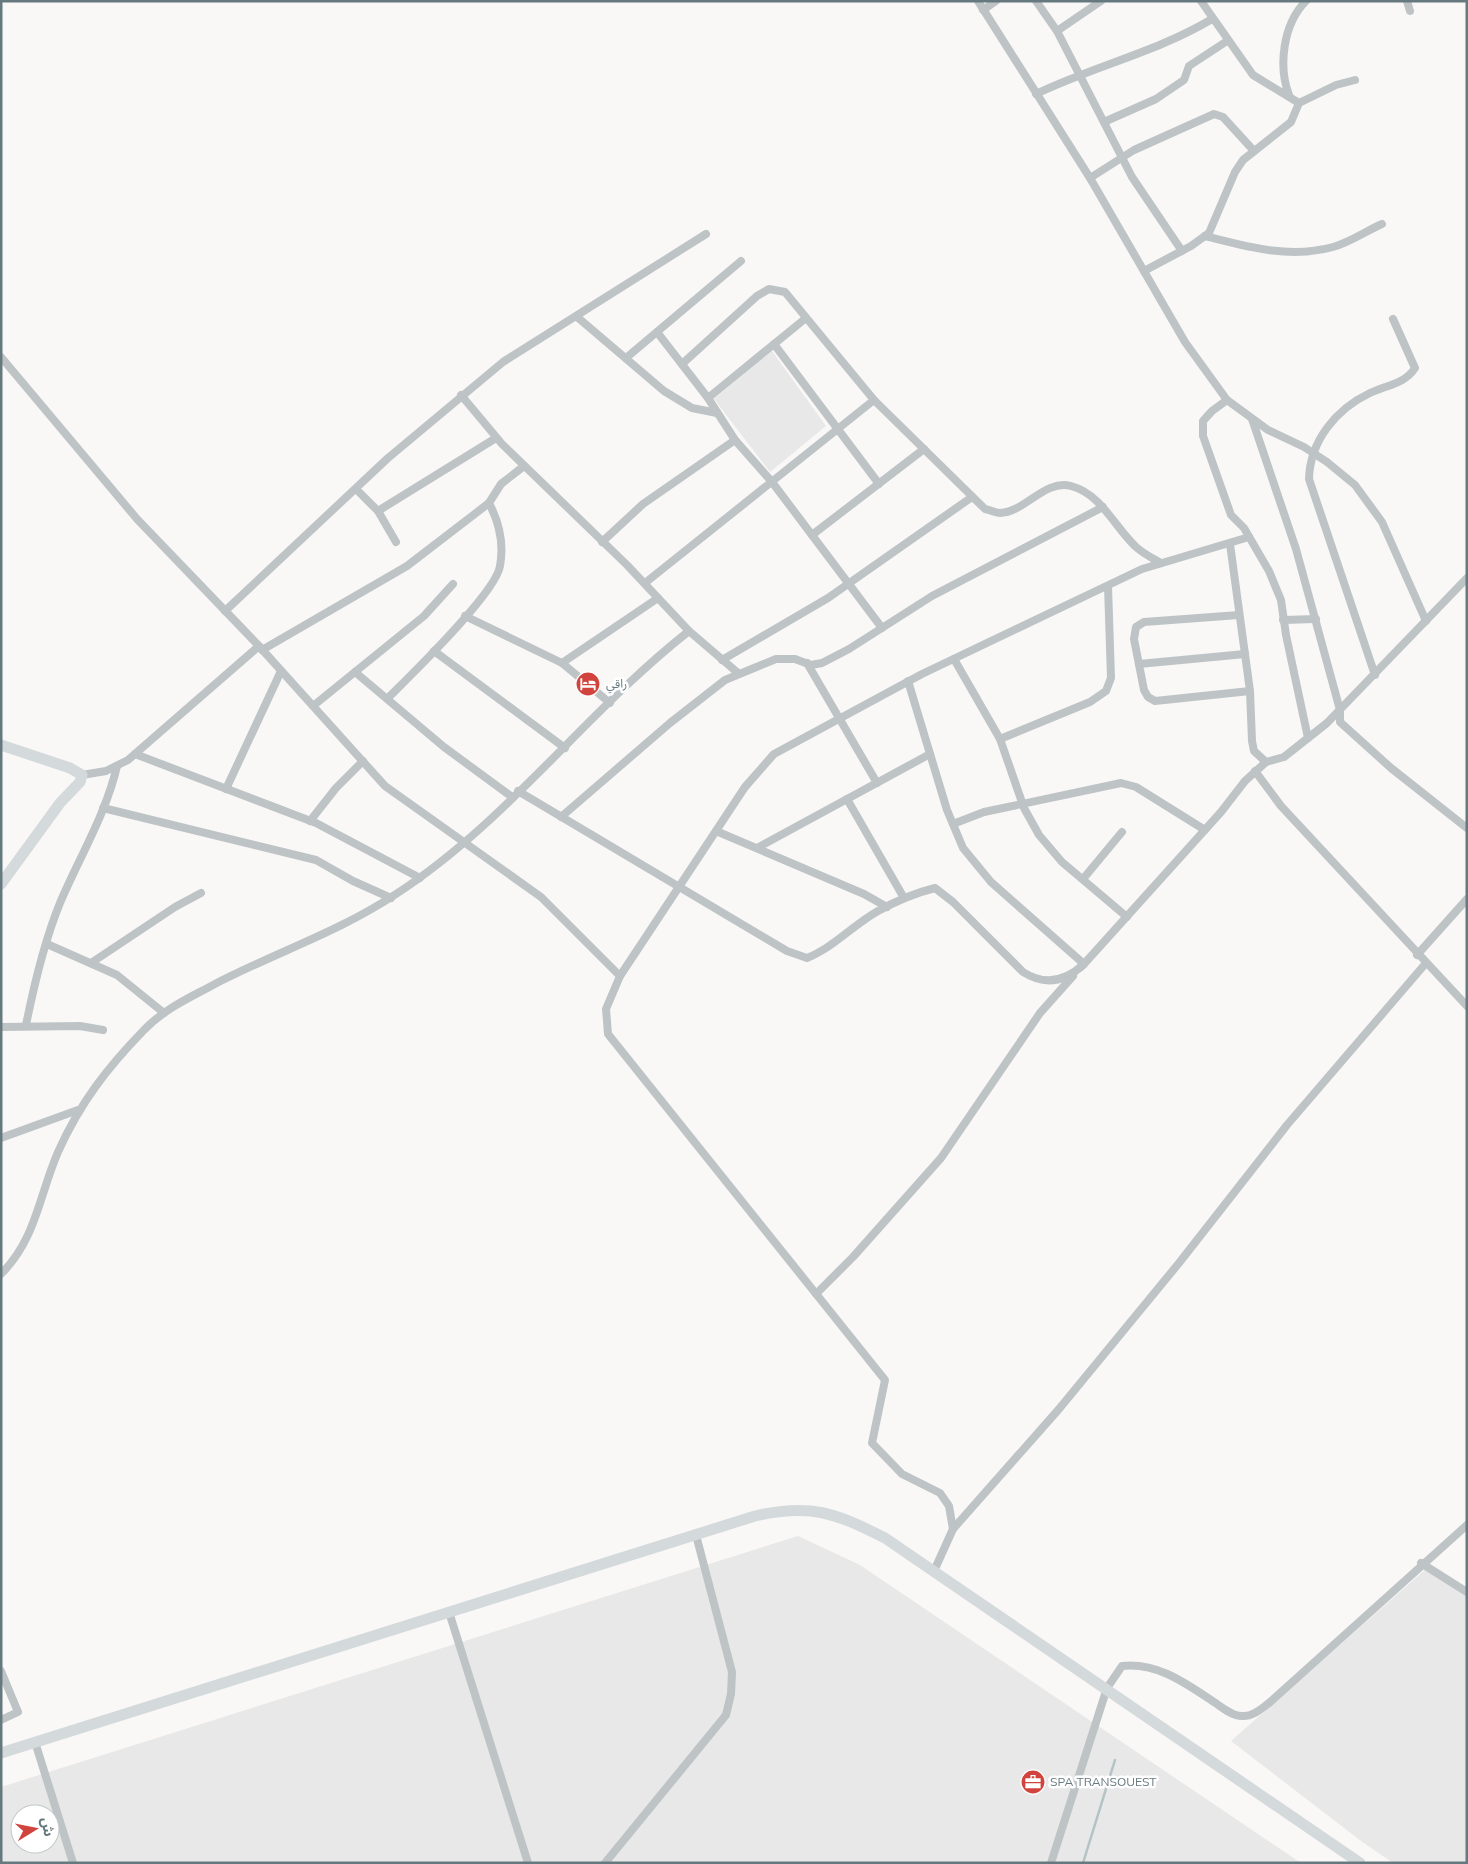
<svg xmlns="http://www.w3.org/2000/svg" width="1468" height="1864" font-family="Mulish,'Noto Sans Arabic',sans-serif">
	<style>
		.built { fill: #e7e8e7; fill-rule: evenodd }
		.lines { fill: none; stroke-linecap: round; stroke-linejoin: round }
		.stream { stroke: #b4c3c4; stroke-width: 2.5 }
		.street { stroke: #bec4c6; stroke-width: 8 }
		.secondary { stroke: #d4d9db; stroke-width: 11 }
		.labels { text-anchor: middle; stroke-width: 5; stroke-linejoin: round; paint-order: stroke }
		.poi-label { font-size: 12px; fill: #66797e; stroke: #fff; text-anchor: start }
	</style>
	<rect width="100%" height="100%" fill="#f9f8f7"/>
	<g class="built">
		<polygon points="772,351 826,426 770,472 714,399"/>
		<path d="M798,1536L860,1565L1301,1863H1V1787ZM20,1814H50V1844H20Z"/>
		<polygon points="1427,1568 1467,1594 1467,1863 1393,1863 1361,1841 1231,1741"/>
	</g>
	<g class="lines">
		<polyline class="stream" points="1083,1863 1115,1760"/>
		<g class="street">
			<polyline points="978,1 1090,178 1185,342 1227,400 1268,430 1304,447 1327,462 1355,485 1382,522 1426,621"/>
			<polyline points="1036,1 1057,31 1132,177 1182,251"/>
			<polyline points="1201,1 1253,75 1299,103"/>
			<polyline points="1407,1 1410,11"/>
			<polyline points="983,10 996,1"/>
			<polyline points="1057,31 1101,1"/>
			<path d="M1036,94C1094,66 1157,52 1212,19"/>
			<path d="M1289,95C1278,66 1283,24 1306,1"/>
			<polyline points="1104,122 1156,99 1184,80 1189,66 1227,41"/>
			<polyline points="1090,178 1134,150 1214,114 1223,117 1254,151"/>
			<path d="M1205,236C1248,247 1289,259 1333,247C1350,242 1366,231 1382,224"/>
			<polyline points="1144,271 1191,246 1209,233 1235,172 1243,160 1291,122 1299,103 1336,85 1355,80"/>
			<polyline points="576,316 664,391 692,408 717,413"/>
			<polyline points="657,332 708,398 735,440 772,482 882,628"/>
			<polyline points="774,344 879,484"/>
			<polyline points="1,357 137,519 259,646 385,786 541,897 620,976"/>
			<polyline points="626,358 741,261"/>
			<path d="M682,364L757,296L769,289L785,292L874,400L985,509C990,510 995,513 1000,513C1025,512 1045,479 1071,486C1101,494 1114,526 1135,546C1142,553 1152,558 1161,563"/>
			<polyline points="461,395 502,444 627,565 689,631 738,673"/>
			<polyline points="708,398 806,318"/>
			<polyline points="1227,400 1212,411 1203,421 1203,436 1231,515 1244,528 1269,571 1281,600 1286,635 1308,738"/>
			<polyline points="1252,419 1296,549 1340,710 1340,722 1391,768 1467,828"/>
			<polyline points="356,489 378,511 396,542"/>
			<polyline points="378,511 496,438"/>
			<polyline points="812,535 924,449"/>
			<polyline points="602,542 643,504 735,440"/>
			<polyline points="1230,544 1250,691 1252,741 1254,751 1266,762 1284,757 1327,723 1467,578"/>
			<polyline points="645,583 874,400"/>
			<polyline points="225,611 388,458 503,362 706,234"/>
			<polyline points="1239,615 1144,622 1136,627 1134,639 1144,690 1148,697 1155,701 1250,691"/>
			<polyline points="465,616 562,663 610,703"/>
			<polyline points="1283,620 1316,619"/>
			<polyline points="262,650 407,566 489,503 501,484 524,466"/>
			<polyline points="434,651 565,748"/>
			<polyline points="954,659 1000,739 1024,808 1039,835 1062,862 1127,917"/>
			<polyline points="722,660 828,598 972,497"/>
			<polyline points="562,663 658,598"/>
			<polyline points="807,663 877,783"/>
			<polyline points="1139,664 1245,654"/>
			<polyline points="355,672 444,747 512,797"/>
			<path d="M1375,675L1309,479C1310,441 1336,409 1370,393C1386,385 1405,384 1415,368L1393,319"/>
			<polyline points="908,681 947,810 963,848 991,882 1084,964 1081,967"/>
			<path d="M387,699C410,676 496,593 500,566C504,544 499,522 489,503"/>
			<polyline points="313,706 424,616 453,584"/>
			<polyline points="1000,739 1090,702 1106,691 1111,678 1108,586"/>
			<polyline points="135,754 316,823 420,878"/>
			<polyline points="1255,771 1281,806 1467,1006"/>
			<polyline points="82,775 106,771 128,760 259,646"/>
			<polyline points="226,789 281,671"/>
			<path d="M518,791L787,951L807,958C834,947 853,925 878,911C896,901 915,893 935,888L953,902L1023,972C1045,986 1065,982 1084,964L1221,812L1245,781L1266,762"/>
			<polyline points="847,799 904,898"/>
			<polyline points="103,808 316,860 353,881 391,898"/>
			<polyline points="561,817 670,723 725,680 776,659 795,659 811,665 822,663 849,649 932,596 1103,507"/>
			<polyline points="310,821 336,788 363,761"/>
			<polyline points="953,824 984,812 1121,783 1136,787 1205,830"/>
			<polyline points="716,831 864,894 887,907"/>
			<polyline points="757,848 930,754"/>
			<polyline points="1083,879 1122,832"/>
			<polyline points="47,944 117,975 164,1013"/>
			<polyline points="1417,955 1467,899"/>
			<polyline points="91,963 175,907 201,893"/>
			<path d="M26,1025C34,985 44,942 60,903C79,858 106,814 117,766"/>
			<polyline points="1,1027 80,1026 103,1030"/>
			<polyline points="1,1138 78,1110"/>
			<path d="M1,1274C36,1239 39,1196 58,1152C80,1103 107,1068 144,1030C164,1009 189,998 213,985C274,953 339,932 396,894C507,822 586,712 689,631"/>
			<polyline points="816,1294 853,1257 941,1158 1040,1013 1073,976"/>
			<polyline points="953,1529 1059,1409 1179,1263 1287,1125 1426,963"/>
			<polyline points="1421,1563 1467,1592"/>
			<polyline points="934,1571 953,1529 949,1506 940,1493 902,1474 872,1443 885,1380 608,1034 606,1009 620,976 745,787 774,754 922,674 1142,569 1249,537"/>
			<polyline points="449,1612 528,1863"/>
			<polyline points="1,1671 18,1712 1,1720"/>
			<polyline points="35,1742 73,1863"/>
			<polyline points="605,1863 726,1715 731,1694 732,1672 696,1535"/>
			<path d="M1051,1863L1107,1688L1122,1666C1159,1662 1188,1685 1217,1704C1224,1709 1233,1716 1242,1716C1252,1717 1261,1709 1269,1703L1467,1525"/>
		</g>
		<g class="secondary">
			<polyline points="1,745 70,768 82,775 80,782 60,803 1,884"/>
			<path d="M1,1753L755,1516C811,1503 835,1513 885,1538L1360,1863"/>
		</g>
	</g>
	<defs>
		<symbol id="hotel-disc" viewBox="-11 -11 22 22"><circle r="9.5" fill="#d1443e" stroke="#fff"/><path d="M-6-4.5h1.5V1H6V5H4.5V3h-9V5H-6ZM-4 0a1.8 1.8 0 1 1 3.6 0ZM.5 0V-2.5h3Q6-2.5 6 0Z" fill="#fff"/></symbol>
		<symbol id="office-disc" viewBox="-11 -11 22 22"><circle r="9.5" fill="#d1443e" stroke="#fff"/><path d="M-6-3h4V-5.5h4V-3h4V5H-6ZM-1-4.5V-3h2v-1.5ZM-6 0V1H6V0Z" fill="#fff"/></symbol>
	</defs>
	<g fill-rule="evenodd">
		<use href="#hotel-disc" x="574" y="670" width="28" height="28"/>
		<use href="#office-disc" x="1019" y="1768" width="28" height="28"/>
	</g>
	<g class="labels">
		<g class="poi-label">
			<text x="606" y="688">راقي</text>
			<text x="1050" y="1786">SPA TRANSOUEST</text>
		</g>
	</g>
	<rect width="1468" height="1864" fill="none" stroke="#66797e" stroke-width="5"/>
	<g transform="translate(35 1829) rotate(80)"><circle r="24" fill="#ffffff" stroke="#c2c9cb"/>
	<path d="M0-4L9 19L0 12L-9 19Z" fill="#d1443e"/>
	<text y="-8" font-size="14" font-weight="bold" text-anchor="middle" fill="#66797e">ش</text>
	</g>
</svg>
